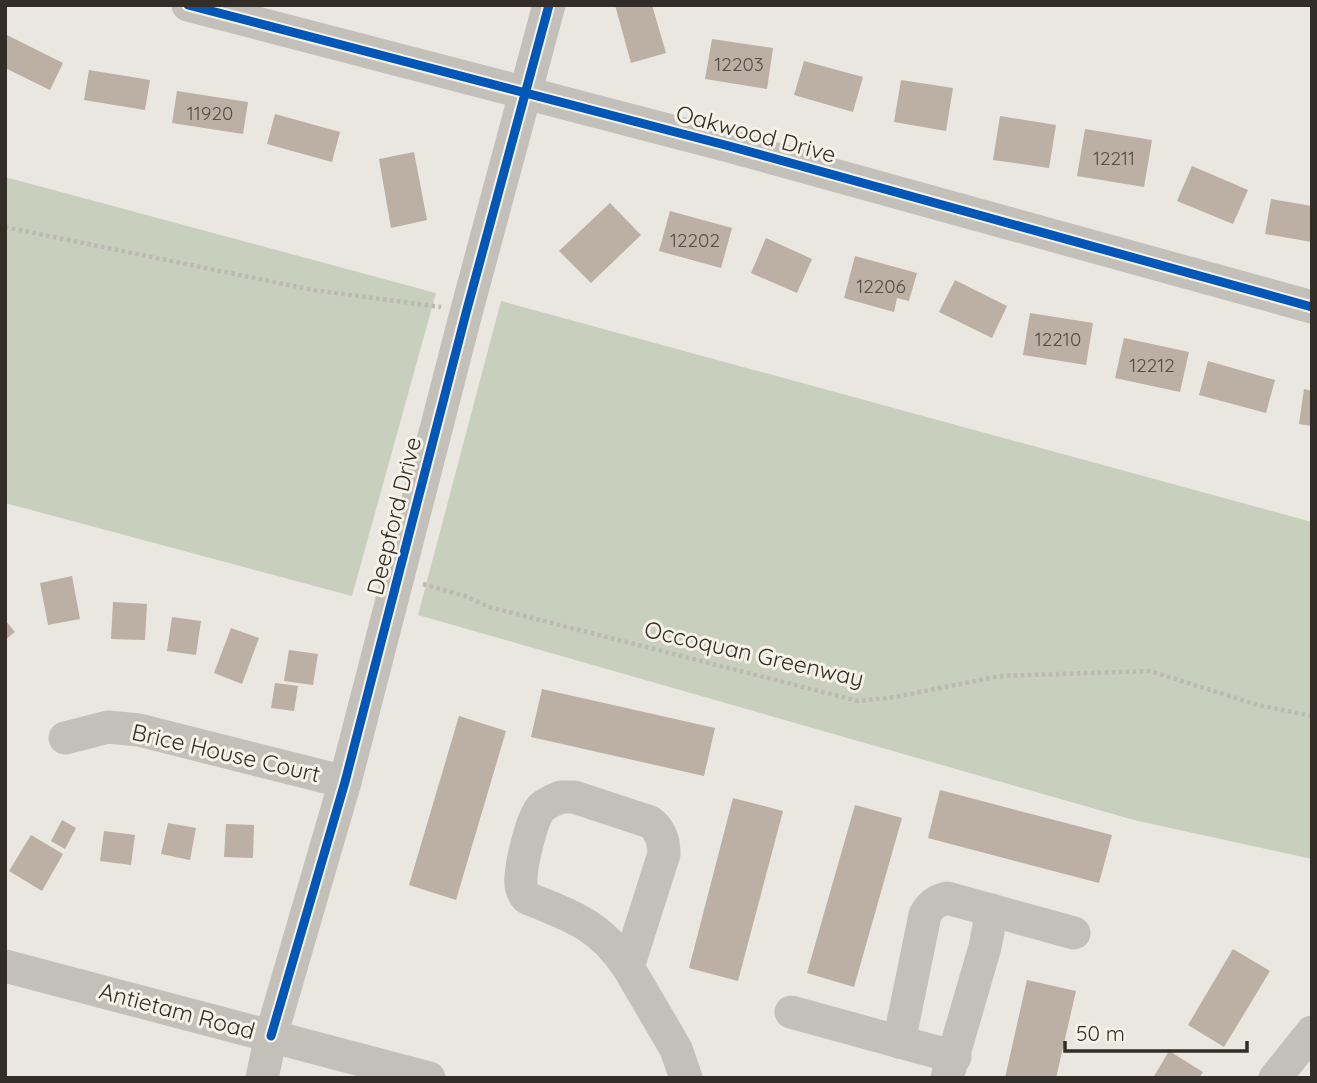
<svg xmlns="http://www.w3.org/2000/svg" width="1317" height="1083" font-family="Quicksand,sans-serif">
	<style>
		.green { fill: #c8cfbc }
		.building { fill: #bcafa4 }
		.lines { fill: none; stroke-linecap: round; stroke-linejoin: round }
		.path { stroke: #bcb8b2; stroke-width: 4.5; stroke-dasharray: 3.5 3.5; stroke-linecap: butt }
		.minor { stroke: #c3bfb9; stroke-width: 33 }
		.cycleway-casing { stroke: #f7f2e7; stroke-width: 13 }
		.cycleway { stroke: #0057b8; stroke-width: 9 }
		.labels { text-anchor: middle; stroke-width: 6; stroke-linejoin: round; paint-order: stroke }
		.number-label { font-size: 19px; fill: #554e47 }
		.street-label { font-size: 23px; fill: #332d28; stroke: #f7f2e7 }
	</style>
	<rect width="100%" height="100%" fill="#eae7e0"/>
	<g class="green">
		<polygon points="5,177 436,293 352,596 5,503"/>
		<polygon points="501,301 1312,522 1312,859 1134,820 418,615"/>
	</g>
	<g class="building">
		<polygon points="615,5 652,5 666,53 631,63"/>
		<polygon points="7,35 63,63 50,90 5,68 5,39"/>
		<polygon points="712,39 773,48 767,89 705,79"/>
		<polygon points="804,61 863,77 853,112 794,95"/>
		<polygon points="89,70 150,80 145,110 84,100"/>
		<polygon points="901,80 953,88 946,131 894,122"/>
		<polygon points="177,91 248,102 243,134 172,123"/>
		<polygon points="275,114 340,132 332,162 267,144"/>
		<polygon points="1000,116 1056,125 1049,168 993,160"/>
		<polygon points="1085,129 1152,140 1144,187 1077,176"/>
		<polygon points="414,152 427,220 391,228 379,159"/>
		<polygon points="1192,166 1248,190 1233,224 1177,201"/>
		<polygon points="1271,199 1312,206 1312,242 1265,234"/>
		<polygon points="610,203 641,235 591,283 559,251"/>
		<polygon points="670,211 732,228 721,268 659,251"/>
		<polygon points="766,238 812,259 797,293 751,273"/>
		<polygon points="855,256 917,273 909,301 897,298 894,312 844,298"/>
		<polygon points="955,280 1007,306 992,338 939,312"/>
		<polygon points="1030,313 1093,323 1086,365 1023,355"/>
		<polygon points="1124,338 1189,352 1180,392 1115,378"/>
		<polygon points="1208,361 1275,380 1266,413 1199,395"/>
		<polygon points="1304,389 1312,391 1312,426 1299,424"/>
		<polygon points="72,576 80,619 48,625 40,583"/>
		<polygon points="113,602 147,604 145,640 111,639"/>
		<polygon points="172,617 201,621 196,655 167,651"/>
		<polygon points="5,620 15,632 5,640"/>
		<polygon points="231,628 259,638 242,684 214,673"/>
		<polygon points="289,650 318,654 313,685 284,681"/>
		<polygon points="275,683 298,686 294,711 271,708"/>
		<polygon points="542,689 715,728 704,776 531,737"/>
		<polygon points="459,716 506,731 456,900 409,885"/>
		<polygon points="940,790 1112,835 1099,883 928,838"/>
		<polygon points="733,798 783,811 738,981 689,968"/>
		<polygon points="855,805 902,818 854,987 807,973"/>
		<polygon points="62,820 76,828 65,849 51,841"/>
		<polygon points="168,823 196,828 190,860 161,854"/>
		<polygon points="226,824 254,825 253,858 224,857"/>
		<polygon points="104,831 135,835 131,865 100,861"/>
		<polygon points="31,835 63,854 42,891 9,871"/>
		<polygon points="1233,949 1270,971 1224,1047 1188,1025"/>
		<polygon points="1027,980 1076,991 1056,1078 1005,1078"/>
		<polygon points="1169,1051 1203,1072 1199,1078 1153,1078"/>
	</g>
	<g class="lines">
		<g class="path">
			<polyline points="5,227 313,290 441,307"/>
			<polyline points="423,584 465,596 489,607 858,701 895,697 1000,676 1150,671 1258,705 1312,716"/>
		</g>
		<g class="minor">
			<polyline points="188,5 729,146 1312,307"/>
			<polyline points="65,738 108,727 139,730 345,782"/>
			<path d="M561,797H574L650,822C661,830 664,841 664,854L628,967C600,925 572,916 527,898C522,892 520,885 521,877C522,862 531,820 541,808C547,802 554,800 561,797Z"/>
			<polyline points="5,966 429,1078"/>
			<polyline points="628,967 676,1049 686,1078"/>
			<polyline points="791,1012 955,1057"/>
			<path d="M899,1042L925,915C930,905 936,901 947,898L1074,933"/>
			<polyline points="262,1078 271,1036 345,782 466,313 549,5"/>
			<polyline points="947,1078 985,947 992,910"/>
			<polyline points="1275,1078 1312,1032"/>
		</g>
		<defs>
			<g id="cycleway">
				<polyline points="188,5 729,146 1312,307"/>
				<polyline points="271,1036 345,782 466,313 549,5"/>
			</g>
		</defs>
		<use href="#cycleway" class="cycleway-casing"/>
		<use href="#cycleway" class="cycleway"/>
	</g>
	<g class="labels">
		<g class="number-label">
			<text x="739" y="71">12203</text>
			<text x="210" y="120">11920</text>
			<text x="1114" y="165">12211</text>
			<text x="695" y="247">12202</text>
			<text x="881" y="293">12206</text>
			<text x="1058" y="346">12210</text>
			<text x="1152" y="372">12212</text>
		</g>
		<g class="street-label">
			<text transform="translate(756 134) rotate(15)" y="8">Oakwood Drive</text>
			<text transform="translate(394 516) rotate(-76)" y="8">Deepford Drive</text>
			<text transform="translate(754 654) rotate(13)" y="8">Occoquan Greenway</text>
			<text transform="translate(226 753) rotate(13)" y="8">Brice House Court</text>
			<text transform="translate(177 1011) rotate(15)" y="8">Antietam Road</text>
		</g>
	</g>
	<rect width="1317" height="1083" fill="none" stroke="#332d28" stroke-width="14"/>
	<path d="M1065 1041v10h182v-10" fill="none" stroke="#332d28" stroke-width="3.5"/>
	<text x="1076" y="1041" font-size="21" fill="#332d28" stroke="#f7f2e7" stroke-width="5" paint-order="stroke">50 m</text>
</svg>
